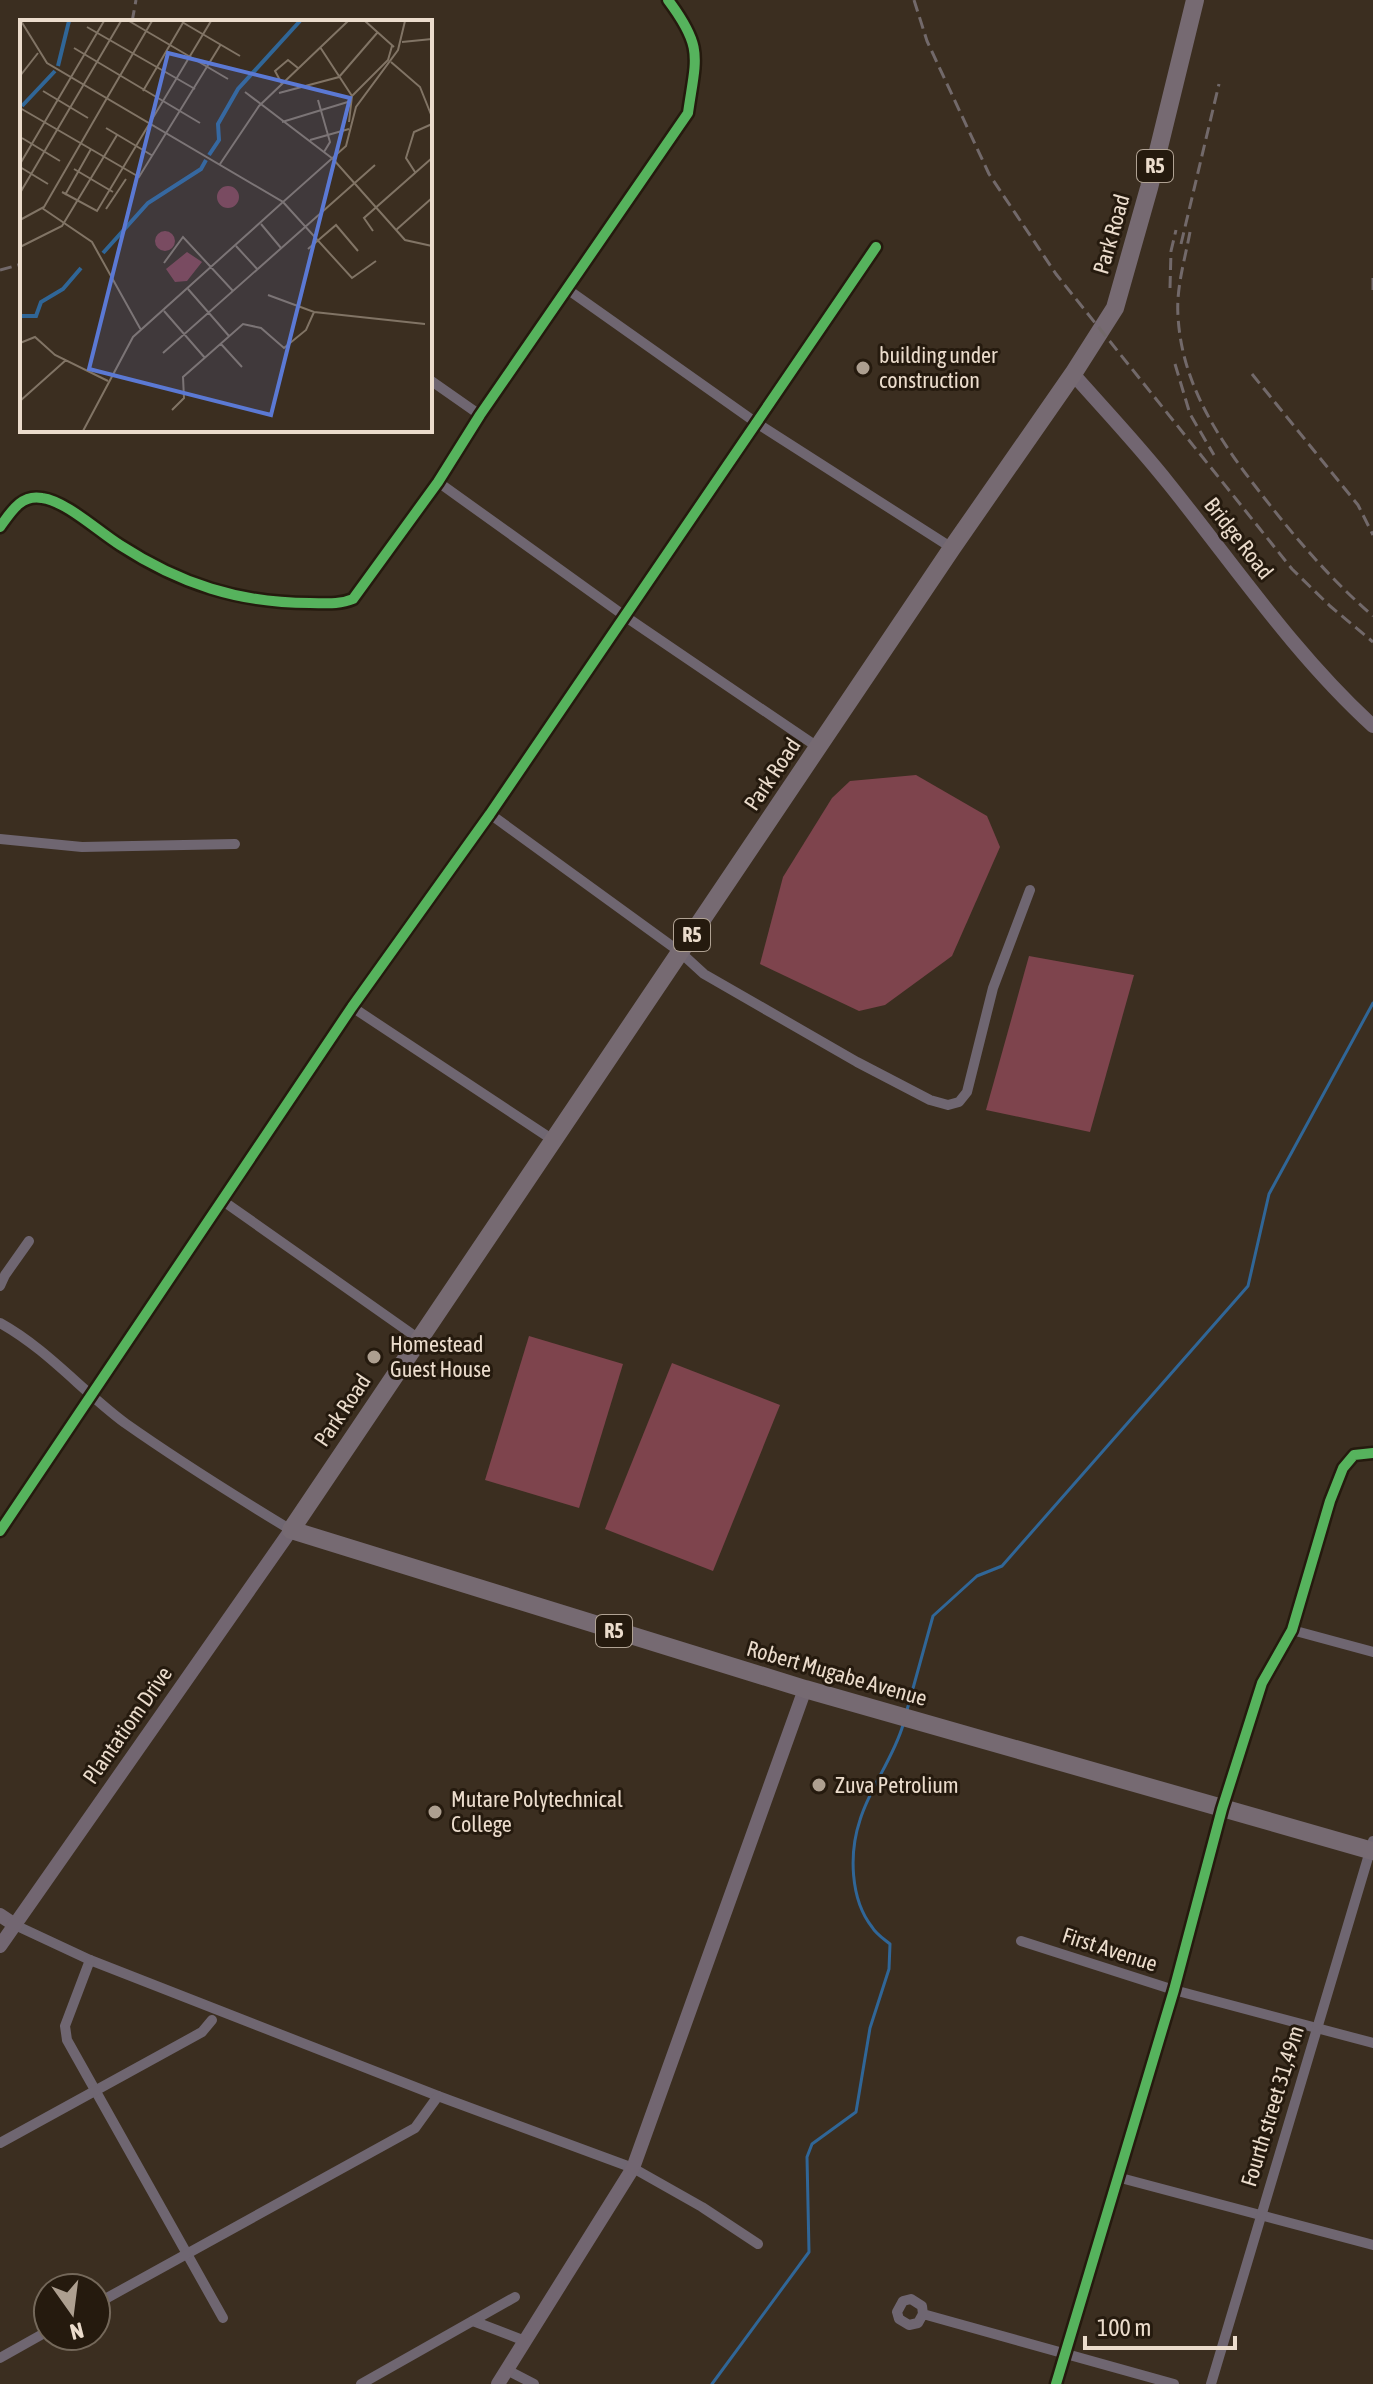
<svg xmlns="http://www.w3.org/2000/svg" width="1373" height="2384" font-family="'Asap Condensed',sans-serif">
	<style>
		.green { fill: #7e444d }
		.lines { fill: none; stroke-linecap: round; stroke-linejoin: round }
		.stream { stroke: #306697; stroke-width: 3 }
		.street { stroke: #6f6671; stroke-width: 10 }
		.secondary { stroke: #726671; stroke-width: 14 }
		.highway { stroke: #766a72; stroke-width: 18 }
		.rail { stroke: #72696a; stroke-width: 3; stroke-dasharray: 12 6; stroke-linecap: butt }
		.cycleway-casing { stroke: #251a0e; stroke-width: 15 }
		.cycleway { stroke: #56b35d; stroke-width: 10 }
		.poi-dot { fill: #ad9f90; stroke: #251a0e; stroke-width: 3 }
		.labels { text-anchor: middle; stroke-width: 6; stroke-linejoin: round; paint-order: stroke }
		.shield { fill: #251a0e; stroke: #b0a293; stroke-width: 2 }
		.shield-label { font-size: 20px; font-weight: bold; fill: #ebdccc }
		.street-label { font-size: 22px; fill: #ebdccc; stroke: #251a0e }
		.poi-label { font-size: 22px; fill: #ebdccc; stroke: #251a0e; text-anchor: start }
		.inset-river { fill: none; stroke: #306697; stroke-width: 4 }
		.inset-road { fill: none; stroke: #817465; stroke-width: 2 }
		.view { fill: #5b79d4; fill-opacity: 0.15; stroke: #5b79d4; stroke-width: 4 }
		.inset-edge { fill: none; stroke: #ebdccc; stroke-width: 4 }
	</style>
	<rect width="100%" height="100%" fill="#3b2e20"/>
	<g class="green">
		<polygon points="916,775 987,816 1000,847 952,956 885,1005 859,1011 760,964 783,877 832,798 850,781"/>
		<polygon points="1029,956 1134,975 1090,1132 986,1110"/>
		<polygon points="529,1336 623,1364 579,1508 485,1480"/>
		<polygon points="672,1363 780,1405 713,1571 605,1529"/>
	</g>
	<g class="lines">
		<g class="stream">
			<polyline points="907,1710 933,1616 977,1576 1002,1566 1248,1286 1269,1194 1373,1003"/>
			<path d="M712,2384L809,2252L807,2157L812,2144L856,2112L870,2028L889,1969L890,1944C884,1939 876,1934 872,1927C850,1899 849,1853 860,1820C870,1787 893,1759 903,1725"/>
		</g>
		<g class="street">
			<polyline points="567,289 758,424 952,548"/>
			<polyline points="430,380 480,415"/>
			<polyline points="438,482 626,617 819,748"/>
			<path d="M0,527C11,512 21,494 42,498C66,501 99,532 120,545C180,584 239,603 310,603C324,603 339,605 353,599L438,482L480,415L688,113C696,57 704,48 668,0"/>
			<polyline points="490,814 680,952 704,974 857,1062 930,1100 948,1105 959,1102 967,1092 993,988 1030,890"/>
			<polyline points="0,839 82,847 235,844"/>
			<polyline points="352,1007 553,1140"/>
			<polyline points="223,1201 419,1339"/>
			<polyline points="0,1286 5,1275 29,1241"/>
			<path d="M0,1323C47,1349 82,1391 125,1423C179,1461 235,1496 291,1530"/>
			<polyline points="0,1531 352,1007 490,814 876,247"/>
			<polyline points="1292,1630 1373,1652"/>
			<polyline points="15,1925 90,1960 438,2096 633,2168 702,2207 758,2244"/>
			<polyline points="1021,1941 1174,1990 1373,2043"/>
			<polyline points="90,1960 65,2026 67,2040 223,2318"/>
			<polyline points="0,2143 202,2032 212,2020"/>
			<polyline points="1117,2177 1373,2245"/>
			<polyline points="96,2304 415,2128 438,2096"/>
			<polyline points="923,2314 918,2323 909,2325 899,2319 897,2312 903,2301 911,2299 922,2306 923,2314 1174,2384"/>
			<polyline points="473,2321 525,2341"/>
			<polyline points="0,2358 48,2331"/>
			<polyline points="507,2370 534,2384"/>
			<polyline points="361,2384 515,2297"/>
			<polyline points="1056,2384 1174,1990 1222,1809 1262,1683 1292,1630 1330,1501 1343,1468 1354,1455 1373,1453"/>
			<polyline points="1211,2384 1373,1841"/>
		</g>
		<g class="secondary">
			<path d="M1073,374C1105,410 1139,446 1169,484C1235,566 1295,655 1373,726"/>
			<polyline points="0,1915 15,1925"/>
			<polyline points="0,1946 291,1530"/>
			<polyline points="498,2384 633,2168 805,1689"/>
		</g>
		<polyline class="highway" points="1195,0 1149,188 1115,308 1073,374 952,548 291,1530 805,1689 1373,1851"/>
		<g class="rail">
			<polyline points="914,0 927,41 989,174 1056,274 1292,569 1330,606 1373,642"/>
			<polyline points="132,22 136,0"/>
			<path d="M1190,232C1185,259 1176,288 1178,316C1182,392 1228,452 1273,509C1304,548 1336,584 1373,616"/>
			<polyline points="1181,244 1219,84"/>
			<polyline points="0,270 22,264"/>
			<polyline points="1373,278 1373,290"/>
			<polyline points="1170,288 1171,251 1176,230"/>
			<polyline points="1175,364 1190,414 1214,455"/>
			<polyline points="1252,374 1358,505 1373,535"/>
		</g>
		<defs>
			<g id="cycleway">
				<path d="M0,527C11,512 21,494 42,498C66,501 99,532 120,545C180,584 239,603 310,603C324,603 339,605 353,599L438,482L480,415L688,113C696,57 704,48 668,0"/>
				<polyline points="0,1531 352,1007 490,814 876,247"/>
				<polyline points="1056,2384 1174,1990 1222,1809 1262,1683 1292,1630 1330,1501 1343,1468 1354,1455 1373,1453"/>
			</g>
		</defs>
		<use href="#cycleway" class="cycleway-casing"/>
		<use href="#cycleway" class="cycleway"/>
	</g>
	<g class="poi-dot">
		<circle cx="863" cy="368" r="8"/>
		<circle cx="374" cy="1357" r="8"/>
		<circle cx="819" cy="1785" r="8"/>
		<circle cx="435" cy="1812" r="8"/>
	</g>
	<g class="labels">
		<g class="shield">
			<rect x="1137" y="150" width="36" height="32" rx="6"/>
			<rect x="674" y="919" width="36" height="32" rx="6"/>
			<rect x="596" y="1615" width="36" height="32" rx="6"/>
		</g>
		<g class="shield-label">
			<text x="1155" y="173">R5</text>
			<text x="692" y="942">R5</text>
			<text x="614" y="1638">R5</text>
		</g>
		<g class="street-label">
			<text transform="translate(1111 234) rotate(-74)" y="8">Park Road</text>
			<text transform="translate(1239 538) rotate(52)" y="8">Bridge Road</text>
			<text transform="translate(772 774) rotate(-56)" y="8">Park Road</text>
			<text transform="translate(342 1410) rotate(-56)" y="8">Park Road</text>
			<text transform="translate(837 1673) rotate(16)" y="8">Robert Mugabe Avenue</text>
			<text transform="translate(127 1725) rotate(-55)" y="8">Plantatiom Drive</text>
			<text transform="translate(1110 1949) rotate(18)" y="8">First Avenue</text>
			<text transform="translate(1272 2106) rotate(-73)" y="8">Fourth street 31,49m</text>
		</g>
		<g class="poi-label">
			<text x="879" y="363">building under<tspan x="879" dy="25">construction</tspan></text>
			<text x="390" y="1352">Homestead<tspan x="390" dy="25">Guest House</tspan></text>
			<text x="835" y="1793">Zuva Petrolium</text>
			<text x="451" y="1807">Mutare Polytechnical<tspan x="451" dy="25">College</tspan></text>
		</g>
	</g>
	<g transform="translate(20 20)">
		<rect width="412" height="412" fill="#3b2e20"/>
		<path d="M197 177a11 11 0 1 1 22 0a11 11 0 1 1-22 0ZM135 221a10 10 0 1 1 20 0a10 10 0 1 1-20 0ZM167,232L182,242L167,261L155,262L146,249Z" fill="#7e444d"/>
		<path class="inset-river" d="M38,46L49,1M2,86L35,51M189,135L199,120L198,104L218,69L280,1M83,233L128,183L181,149L186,140M0,296H16L21,282L43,269L61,248"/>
		<path class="inset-road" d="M1,1L27,43L263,182L113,317L63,411M109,1L208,59M345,1L374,27M162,2L220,36M67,7L175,69M382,22L412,19M300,27L332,76M54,28L180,103M371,42L400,67L412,97M0,56L18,33M262,64L255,51L268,40L278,48M23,71L68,98M123,71L164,1M225,72L313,139L385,220L412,226M259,73L319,57L357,13M87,78L132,1M298,80L310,122L304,132M0,88L119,157L201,24M262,102L331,81M329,102L332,76L368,40L372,26M86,108L133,136M2,118L40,141M290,120L329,109M0,144L84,1M200,144L239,86L328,1M0,147L28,164M54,149L93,172M395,152L386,138L394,112L412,104M42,172L77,191L191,1M0,173L101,1M45,175L71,129M22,188L72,222L121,310M86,189L106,159M0,200L24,187L87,78M241,204L261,228M376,210L412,178M353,211L344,198L412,138M216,226L238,250M0,227L42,206L97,115M288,229L316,205L338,231M356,241L332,258L263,182L326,126L336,87L378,30L385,1M144,243L163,217L213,271M168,269L209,316M248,275L294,292L405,304M144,291L185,338M0,323L15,317L35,335L88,361M201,324L222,347M143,333L355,145M0,381L46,340M152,390L164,378L163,357L223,304L241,308L264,328L286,310L294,292"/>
		<path class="view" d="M148,33L330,78L251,395L69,349Z"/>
		<rect width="412" height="412" class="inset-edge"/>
	</g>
	<g transform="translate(72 2312) rotate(166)"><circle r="38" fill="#251a0e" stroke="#74685a" stroke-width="2"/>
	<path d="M0-6L14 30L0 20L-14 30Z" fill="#ad9f90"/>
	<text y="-12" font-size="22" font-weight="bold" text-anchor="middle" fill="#ebdccc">N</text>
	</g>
	<path d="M1085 2336v12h150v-12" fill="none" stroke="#ebdccc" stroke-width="4"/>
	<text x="1097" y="2336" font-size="24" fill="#ebdccc" stroke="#251a0e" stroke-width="6" paint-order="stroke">100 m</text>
</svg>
